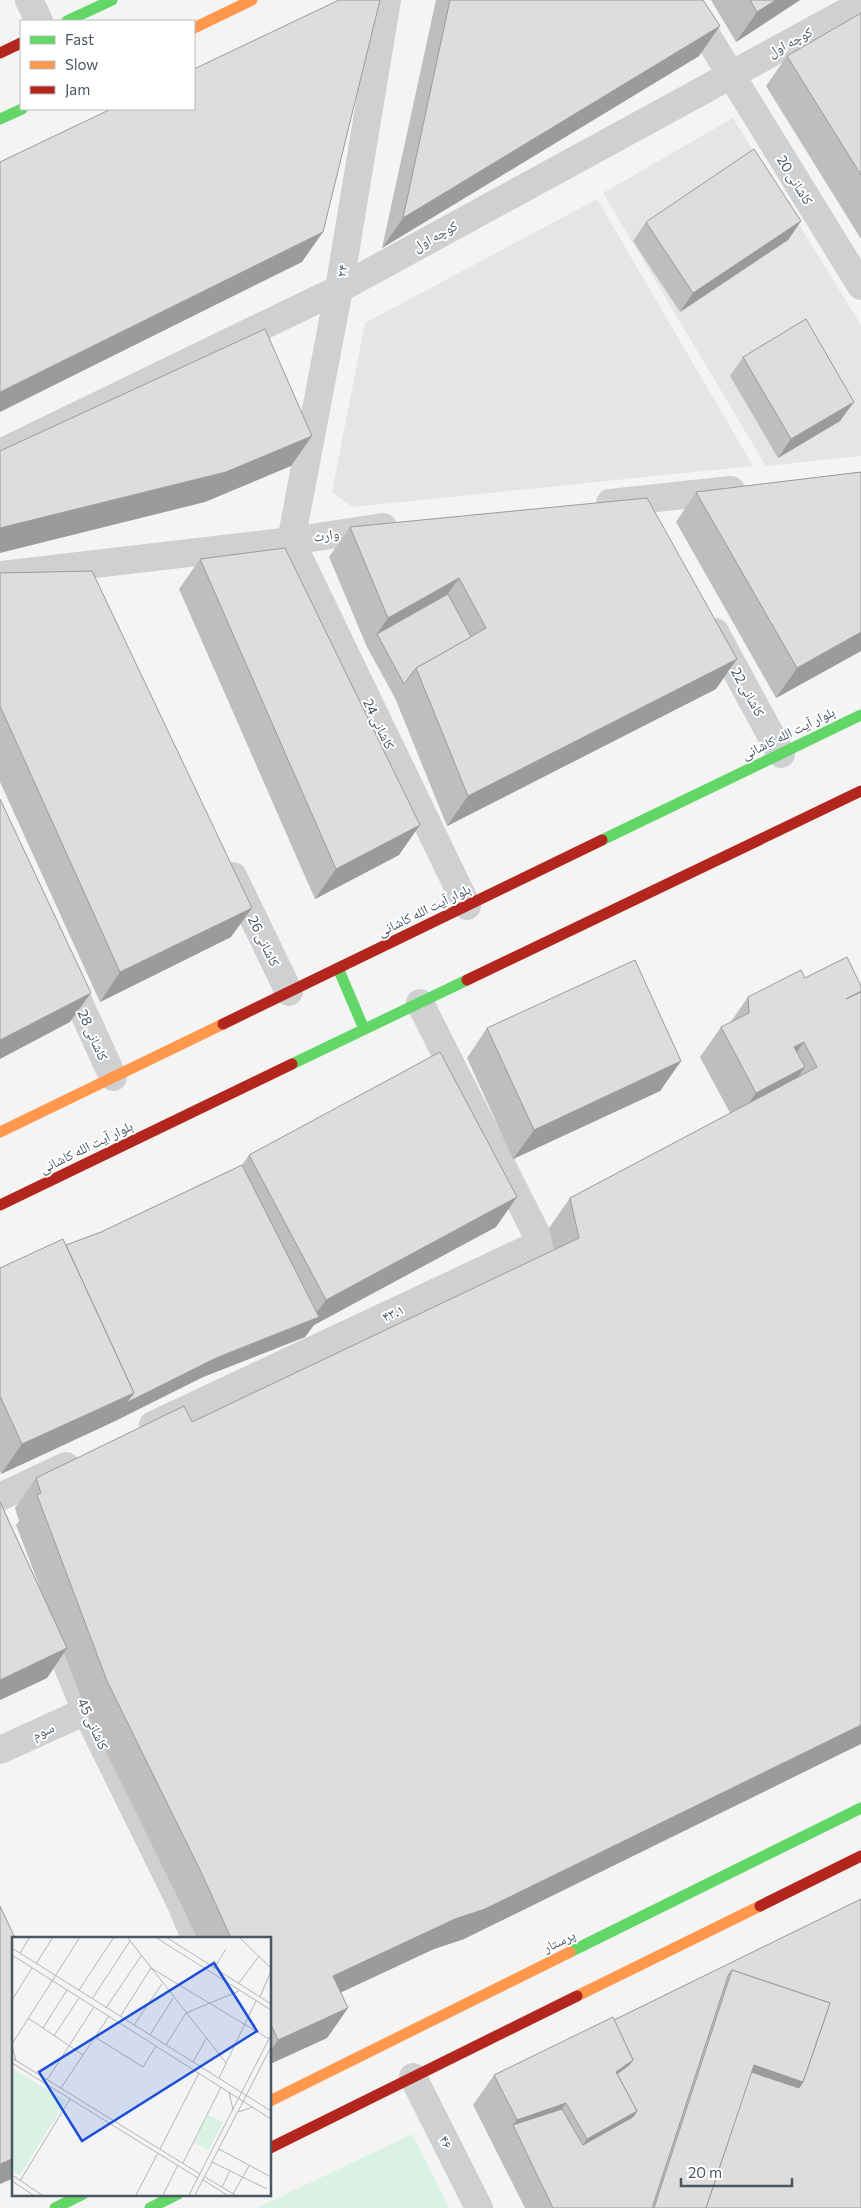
<svg xmlns="http://www.w3.org/2000/svg" width="861" height="2208" font-family="Commissioner,'Noto Naskh Arabic',sans-serif">
	<style>
		.education { fill: #e6e5e6 }
		.green { fill: #d9f2e3 }
		.lines { fill: none; stroke-linecap: round; stroke-linejoin: round }
		.street { stroke: #ced0d2; stroke-width: 28 }
		.fast { stroke: #63d668; stroke-width: 11 }
		.slow { stroke: #ff974d; stroke-width: 11 }
		.jam { stroke: #b3261e; stroke-width: 11 }
		.wall { fill: #bebebf }
		.shaded-wall { fill: #9b9b9b }
		.building { fill: #ddddde; stroke: #9b9b9b }
		.labels { text-anchor: middle; stroke-width: 4; stroke-linejoin: round; paint-order: stroke }
		.street-label { font-size: 14px; fill: #4a5661; stroke: #fff }
		.inset-road { fill: none; stroke: #b0b5b9; stroke-width: 1 }
		.view { fill: #1d4ed8; fill-opacity: 0.15; stroke: #1d4ed8; stroke-width: 2.5 }
		.inset-edge { fill: none; stroke: #4a5661; stroke-width: 2.5 }
	</style>
	<rect width="100%" height="100%" fill="#f4f4f4"/>
	<g class="education">
		<polygon points="733,118 861,325 861,456 766,466 603,193"/>
		<polygon points="597,199 753,466 353,507 332,492 365,323"/>
	</g>
	<polygon class="green" points="412,2134 449,2208 257,2208"/>
	<g class="lines">
		<g class="street">
			<polyline points="29,0 39,21"/>
			<polyline points="387,0 339,289 291,541 467,906"/>
			<polyline points="685,0 861,286"/>
			<polyline points="0,453 339,289 861,4"/>
			<polyline points="610,503 731,490"/>
			<polyline points="0,575 291,541 383,527"/>
			<polyline points="715,632 781,754"/>
			<polyline points="233,876 289,992"/>
			<polyline points="66,974 113,1077"/>
			<polyline points="153,1425 541,1243 420,1003"/>
			<polyline points="0,1497 66,1466"/>
			<polyline points="48,1619 86,1711 181,1904 195,1938"/>
			<polyline points="0,1750 86,1711"/>
			<polyline points="413,2077 479,2208"/>
		</g>
		<g class="fast">
			<polyline points="67,21 112,0"/>
			<polyline points="0,119 22,109"/>
			<polyline points="602,840 861,715"/>
			<polyline points="338,968 364,1029"/>
			<polyline points="292,1064 467,980"/>
			<polyline points="570,1952 861,1808"/>
			<polyline points="55,2208 83,2194"/>
			<polyline points="150,2208 178,2194"/>
		</g>
		<g class="slow">
			<polyline points="194,28 252,0"/>
			<polyline points="0,1132 223,1024"/>
			<polyline points="577,1996 760,1906"/>
			<polyline points="270,2101 570,1952"/>
		</g>
		<g class="jam">
			<polyline points="0,53 21,43"/>
			<polyline points="467,980 861,791"/>
			<polyline points="223,1024 602,840"/>
			<polyline points="0,1205 292,1064"/>
			<polyline points="760,1906 861,1856"/>
			<polyline points="270,2148 577,1996"/>
		</g>
	</g>
	<g class="wall">
		<polygon points="436,0 703,0 699,56 382,248"/>
		<polygon points="711,0 800,0 736,42"/>
		<polygon points="861,13 861,239 766,86 787,56"/>
		<polygon points="801,221 788,240 680,312 633,241 646,222"/>
		<polygon points="743,357 840,421 778,458 730,376"/>
		<polygon points="861,472 861,651 776,698 676,522 696,492"/>
		<polygon points="350,527 716,689 447,826 395,698 367,647 329,557"/>
		<polygon points="200,559 399,855 315,899 179,589"/>
		<polygon points="0,573 231,937 100,1002 0,782"/>
		<polygon points="805,978 861,986 464,1939 434,1949 340,1992 348,2008 327,2038 270,2064 270,1938 197,1938 181,1904 86,1711 64,1653 47,1678 0,1700 0,1502 41,1590 16,1525 19,1521 15,1508 36,1478 192,1422 554,1250 549,1228 570,1198 730,1113 700,1057 721,1027 730,1023 748,997"/>
		<polygon points="487,1028 681,1061 660,1091 513,1159 467,1058"/>
		<polygon points="249,1155 496,1227 314,1325 305,1337 203,1377 113,1422 1,1474 0,1471 0,1268 66,1245 101,1232 242,1165"/>
		<polygon points="861,1899 861,2208 525,2208 473,2105 494,2075 614,2020"/>
	</g>
	<g class="shaded-wall">
		<polygon points="776,0 800,0 736,42 757,12"/>
		<polygon points="720,26 699,56 382,248 403,218"/>
		<polygon points="801,221 788,240 680,312 693,293"/>
		<polygon points="323,232 302,262 0,412 0,392"/>
		<polygon points="854,402 840,421 778,458 791,439"/>
		<polygon points="312,436 291,466 205,502 0,553 0,528"/>
		<polygon points="459,578 438,608 377,634 388,618"/>
		<polygon points="861,632 861,651 776,698 797,668"/>
		<polygon points="737,659 716,689 447,826 468,796"/>
		<polygon points="420,825 399,855 315,899 336,869"/>
		<polygon points="252,908 231,937 100,1002 120,972"/>
		<polygon points="91,993 70,1022 0,1059 0,1040"/>
		<polygon points="804,1042 783,1072 794,1047"/>
		<polygon points="681,1061 660,1091 513,1159 534,1130"/>
		<polygon points="805,1067 784,1097 735,1123 756,1093"/>
		<polygon points="517,1197 496,1227 314,1325 305,1337 203,1377 113,1422 1,1474 22,1444 134,1393 216,1358 311,1320 326,1300"/>
		<polygon points="67,1648 47,1678 0,1700 0,1680"/>
		<polygon points="861,1725 861,1744 464,1939 434,1949 312,2006 333,1976"/>
		<polygon points="348,2008 327,2038 270,2064 270,2052 278,2040"/>
		<polygon points="633,2060 616,2085 616,2072"/>
		<polygon points="754,2065 803,2082 782,2111 741,2098"/>
		<polygon points="566,2103 546,2132 513,2125 517,2120"/>
		<polygon points="637,2111 617,2141 566,2169 587,2139"/>
		<polygon points="14,2158 14,2178 0,2184 0,2164"/>
	</g>
	<g class="building">
		<polygon points="339,0 380,0 323,232 0,392 0,162 111,109 194,109 194,69"/>
		<polygon points="450,0 703,0 720,26 403,218"/>
		<polygon points="750,0 776,0 757,12"/>
		<polygon points="861,13 861,175 787,56"/>
		<polygon points="754,149 801,221 693,293 646,222"/>
		<polygon points="806,319 854,402 791,439 743,357"/>
		<polygon points="265,329 312,436 226,472 0,528 0,451"/>
		<polygon points="861,472 861,632 797,668 696,492"/>
		<polygon points="647,498 737,659 468,796 416,668 486,628 459,578 388,618 350,527"/>
		<polygon points="285,548 420,825 336,869 200,559"/>
		<polygon points="92,571 252,908 120,972 0,706 0,573"/>
		<polygon points="448,594 471,637 416,668 404,684 377,634"/>
		<polygon points="0,799 91,993 0,1040"/>
		<polygon points="847,957 861,986 861,991 846,999 861,992 861,1725 485,1909 455,1919 333,1976 348,2008 278,2040 270,2022 270,1938 231,1938 202,1874 107,1681 37,1495 41,1493 36,1478 184,1406 192,1422 579,1238 570,1198 817,1067 804,1042 794,1047 805,1067 756,1093 721,1027 749,1013 748,997 801,970 805,978"/>
		<polygon points="635,960 681,1061 534,1130 487,1028"/>
		<polygon points="440,1052 517,1197 326,1300 249,1155"/>
		<polygon points="242,1165 319,1317 216,1358 126,1403 134,1393 66,1245 101,1232"/>
		<polygon points="63,1239 134,1393 22,1444 0,1396 0,1268"/>
		<polygon points="0,1502 67,1648 0,1680"/>
		<polygon points="861,1899 861,2208 706,2208 751,2072 799,2088 803,2082 830,2003 732,1970 728,1976 652,2208 553,2208 513,2125 562,2109 583,2145 633,2117 637,2111 617,2074 629,2065 633,2060 614,2020"/>
		<polygon points="0,1906 15,1938 14,1938 14,2158 0,2164"/>
		<polygon points="732,1970 830,2003 803,2082 754,2065 706,2208 654,2208"/>
		<polygon points="613,2017 633,2060 616,2072 637,2111 587,2139 566,2103 517,2120 494,2075"/>
	</g>
	<g class="labels">
		<g class="street-label">
			<text transform="translate(790 42) rotate(-28)" y="5">کوچه اول</text>
			<text transform="translate(795 180) rotate(58)" y="5">کاشانی 20</text>
			<text transform="translate(435 236) rotate(-29)" y="5">کوچه اول</text>
			<text transform="translate(342 271) rotate(-81)" y="5">۲۴</text>
			<text transform="translate(326 535) rotate(-9)" y="5">وارث</text>
			<text transform="translate(748 692) rotate(61)" y="5">کاشانی 22</text>
			<text transform="translate(379 724) rotate(64)" y="5">کاشانی 24</text>
			<text transform="translate(788 733) rotate(-26)" y="5">بلوار آیت الله کاشانی</text>
			<text transform="translate(424 910) rotate(-26)" y="5">بلوار آیت الله کاشانی</text>
			<text transform="translate(264 941) rotate(64)" y="5">کاشانی 26</text>
			<text transform="translate(93 1035) rotate(66)" y="5">کاشانی 28</text>
			<text transform="translate(86 1147) rotate(-26)" y="5">بلوار آیت الله کاشانی</text>
			<text transform="translate(393 1313) rotate(-25)" y="5">۴۳.۱</text>
			<text transform="translate(93 1724) rotate(65)" y="5">کاشانی 45</text>
			<text transform="translate(43 1731) rotate(-25)" y="5">سوم</text>
			<text transform="translate(559 1941) rotate(-26)" y="5">پرستار</text>
			<text transform="translate(446 2142) rotate(63)" y="5">۴۶</text>
		</g>
	</g>
	<g transform="translate(12 1937)">
		<rect width="259" height="259" fill="#f4f4f4"/>
		<path d="M0,131L54,164L8,238L0,233ZM196,178L211,185L197,213L182,206Z" fill="#d9f2e3"/>
		<path class="inset-road" d="M115,0L214,126M143,0L259,73M154,0L259,67M227,0L259,31M0,11L259,174M8,16L18,0M0,18L259,182M24,27L41,0M202,31L214,12M227,46L247,19M67,53L102,0M248,60L259,34M80,62L118,4M0,63L20,31M94,71L129,19M108,80L139,31L257,102M16,81L71,118M122,88L150,47M31,91L55,53M138,98L161,61M42,99L67,61M83,100L131,130L144,109M0,107L68,0M0,108L4,124M154,108L174,76L227,54M0,121L188,237M181,125L194,102M0,126L186,241M207,141L244,64M35,143L82,70M49,151L97,79M217,155L221,173M226,175L241,170M148,212L187,136M207,212L259,240M200,225L255,252M171,226L209,150M0,238L30,258M193,240L223,258M191,243L215,258M0,244L21,258M8,244L58,162M210,250L218,234M221,257L237,229M124,258L146,216M151,258L166,228M177,258L259,98M183,258L259,110"/>
		<path class="view" d="M202,26L245,94L70,204L27,135Z"/>
		<rect width="259" height="259" class="inset-edge"/>
	</g>
	<rect x="20" y="20" width="175" height="90" fill="#ffffff" stroke="#b7bbc0"/>
	<rect x="30" y="36" width="25" height="8" fill="#63d668" stroke="#b7bbc0"/>
	<text x="65" y="45" font-size="15" fill="#4a5661">Fast</text>
	<rect x="30" y="61" width="25" height="8" fill="#ff974d" stroke="#b7bbc0"/>
	<text x="65" y="70" font-size="15" fill="#4a5661">Slow</text>
	<rect x="30" y="86" width="25" height="8" fill="#b3261e" stroke="#b7bbc0"/>
	<text x="65" y="95" font-size="15" fill="#4a5661">Jam</text>
	<path d="M681 2178v8h111v-8" fill="none" stroke="#4a5661" stroke-width="2.5"/>
	<text x="688" y="2178" font-size="15" fill="#4a5661" stroke="#ffffff" stroke-width="4" paint-order="stroke">20 m</text>
</svg>
